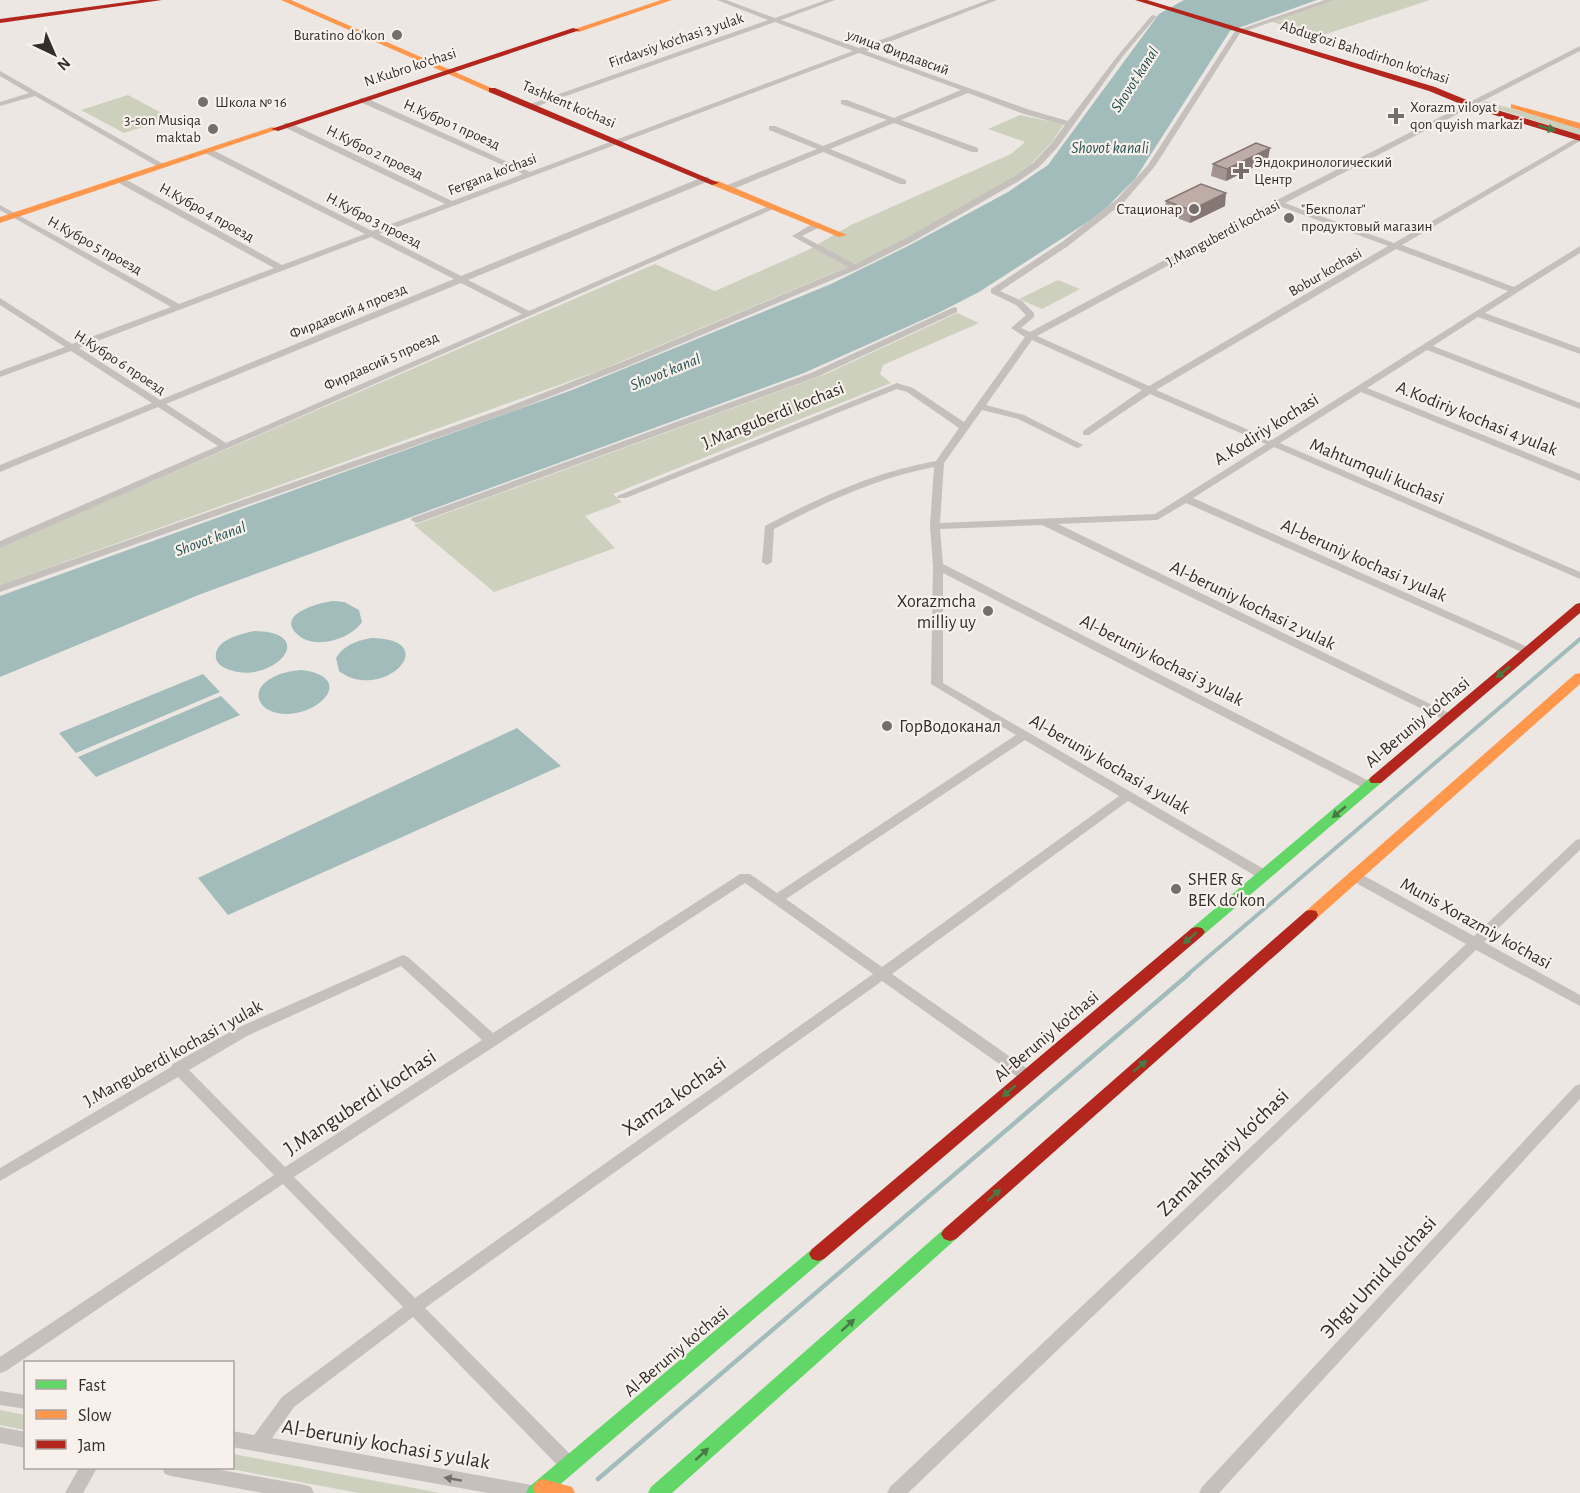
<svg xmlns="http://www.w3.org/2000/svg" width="1580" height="1493" font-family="'Alegreya Sans',sans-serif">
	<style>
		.green { fill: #ced0be }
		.water { fill: #a1bcba }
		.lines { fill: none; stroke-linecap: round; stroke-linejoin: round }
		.stream-far1 { stroke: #a1bcba; stroke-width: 4 }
		.stream { stroke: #a1bcba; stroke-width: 4.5 }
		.street { fill: #c5c0bc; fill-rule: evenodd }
		.fast { fill: #63d668; fill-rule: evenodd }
		.slow { fill: #ff974d; fill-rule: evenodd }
		.jam { fill: #b3261e; fill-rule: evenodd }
		.wall { fill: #a3948f }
		.shaded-wall { fill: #857874 }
		.building { fill: #beaca6; stroke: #857874; stroke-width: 1.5 }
		.oneway { fill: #4a7946 }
		.oneway2 { fill: #766f6c }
		.poi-dot { fill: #756e6b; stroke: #f8f1eb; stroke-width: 2 }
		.labels { text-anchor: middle; stroke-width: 4.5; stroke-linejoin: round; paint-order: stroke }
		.far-poi-label { font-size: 15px; fill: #352d2a; stroke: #f8f1eb; text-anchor: start }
		.far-street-label { font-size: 15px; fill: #352d2a; stroke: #f8f1eb }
		.far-water-label { font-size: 16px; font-style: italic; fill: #245152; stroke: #f8f1eb }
		.street-label { font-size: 18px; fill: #352d2a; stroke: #f8f1eb }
		.poi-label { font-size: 18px; fill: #352d2a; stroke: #f8f1eb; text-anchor: start }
		.near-street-label { font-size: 21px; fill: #352d2a; stroke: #f8f1eb }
	</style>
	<rect width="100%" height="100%" fill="#ece7e3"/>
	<g class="green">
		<polygon points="1326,0 1430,0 1317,37 1267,20"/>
		<polygon points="128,95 171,118 124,133 81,110"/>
		<polygon points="1485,101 1580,128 1580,135 1481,104"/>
		<polygon points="1020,115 1064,124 1051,143 1030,165 1009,180 905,239 864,260 601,370 0,585 0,547 655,264 715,291 808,250 851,225 1011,154 1025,142 988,129"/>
		<polygon points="1058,280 1080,289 1042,309 1019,299"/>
		<polygon points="957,313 979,323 883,365 880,374 891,383 613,494 622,502 585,516 615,548 494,592 414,525 826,374"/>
		<polygon points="0,1410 25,1415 25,1430 0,1425"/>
		<polygon points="233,1454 440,1493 359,1493 225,1468 232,1468"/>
	</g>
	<g class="water">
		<polygon points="1184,0 1317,0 1230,31 1135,179 1100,214 979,292 938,313 804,373 201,594 0,677 0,596 572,390 831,284 910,245 1008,192 1048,165 1159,14"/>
		<path d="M334,601L344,602L359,610L362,622C350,640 312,651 296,633C277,613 322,602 334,601Z"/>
		<path d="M254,631C321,632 273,685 230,670C224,668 218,665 216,659C213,640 241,634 254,631Z"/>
		<path d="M371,638C446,639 382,704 339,671L336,658C344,645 356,641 371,638Z"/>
		<path d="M301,670C360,677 315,721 277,713C257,709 251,690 270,679C279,673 290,671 301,670Z"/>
		<polygon points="203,674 220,692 76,753 59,733"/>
		<polygon points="221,696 240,715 96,777 78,757"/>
		<polygon points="517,728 561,766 228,915 198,878"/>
	</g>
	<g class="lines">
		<polyline class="stream-far1" points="1187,975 1580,639"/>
		<polyline class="stream" points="598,1479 1189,974"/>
		<g class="street">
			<path d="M717,0H726L775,18L826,0H835L781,20L859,48L988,0H997L866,51L1030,110L1068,121L1119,54L1152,15L1157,16L1123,56L1057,148L1039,167L1019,181L912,242L858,269L628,366L511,412L0,592V585L505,408L622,362L848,267L792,236L814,223H820V227L802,236L855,264L906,238L1013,177L1033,163L1051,144L1065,125L1024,114L968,93L901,120L978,148V152H972L894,123L830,149L906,180V184H900L823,152L731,190H725V186L817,149L769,130V126H775L823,146L887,120L841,104V100H847L894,118L961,90L859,53L379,234L461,276L703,177H709V181L468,280L529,311L771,205L778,207L0,548V541L218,446L158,407L0,472V465L152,403L71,351L0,377V371L65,347L0,305V298L72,344L171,307L0,210V205L179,304L274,268L117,182V178H123L282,265L365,234L205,153V149H211L372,231L445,204L284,127V123H290L452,201L523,174L360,102V98H366L530,172L853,51L775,22L532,108L525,106L768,20ZM371,237L454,279L160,400L79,348ZM461,283L522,314L226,443L166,404Z"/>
			<path d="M1325,0H1334L1240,33L1155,166L1123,203L1068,246L1000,291L1022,301L1034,313V317L1021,328L1030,332L1275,201L1580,46V51L1285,203L1394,243L1580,136V141L1402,245L1514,287L1580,246V253L1485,313L1580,348V354L1478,317L1433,346L1580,403V409L1427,350L1367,388L1580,474V481L1361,392L1280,443L1580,572V579L1274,447L1193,498L1532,649L1534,651L1532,653H1524L1186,503L1157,520L1058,524L1453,715L1455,718L1449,722L1042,525L940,529L943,564L1373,783L1375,786L1373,789H1365L943,573V683L1269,872L1270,875L1269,878H1259L1128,801L892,974L1032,1072L1034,1076L1032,1080L1027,1081L1022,1080L882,981L425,1308L575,1459L578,1465L575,1471L569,1473L563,1471L413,1317L294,1407L272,1438L532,1485L538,1487L541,1493H488L232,1447V1431L254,1435L282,1397L403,1307L283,1184L6,1371L0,1373V1357L274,1175L178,1077L0,1181V1168L171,1067L173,1064L237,1028L403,955L408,957L493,1033L740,874H750L777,893L1016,735L931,684L933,566L930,526L934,467C877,478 825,502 774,529L772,562L767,565L762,562L765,526C820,497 875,472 936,461L959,428L907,392L897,389L626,498H618L617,496L897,383L913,388L964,422L1025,337L1011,328L1026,315L1016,305L991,293V289L1062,242L1117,199L1148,165L1235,31ZM1279,206L1388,246L1149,386L1037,336ZM1396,249L1508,291L1272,440L1156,390ZM1032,340L1142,390L1083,431V435H1089L1150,394L1266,444L1155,514L940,523L944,463L982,410L1018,419L1075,447L1078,448L1083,445L1024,415L986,405ZM1025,740L1119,796L882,967L786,899ZM745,883L873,974L415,1298L294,1177ZM401,966L482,1040L285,1167L189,1070L247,1036Z"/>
			<polygon points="0,71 167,166 160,168 35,96 0,106 0,102 29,93 0,76"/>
			<polygon points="954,307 957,308 957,312 817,377 420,522 416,523 411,520 412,518 811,373"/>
			<polygon points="1580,839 1580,850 1484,942 1580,995 1580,1006 1476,950 908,1493 887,1493 890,1487 1466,944 1349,879 1348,876 1349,873 1359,873 1474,936 1576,840"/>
			<polygon points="1580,1084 1580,1099 1219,1493 1199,1493 1202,1487 1575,1086"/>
			<polygon points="0,1391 26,1395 26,1409 0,1405"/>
			<polygon points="0,1427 26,1432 26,1448 0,1443"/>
			<polygon points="79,1468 97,1468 83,1493 65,1493"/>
			<polygon points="162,1468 210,1468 305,1485 311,1487 314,1493 263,1493 171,1476 165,1474"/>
		</g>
		<g class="fast">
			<polygon points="1376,776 1381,777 1383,780 1381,783 1202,936 1192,936 1189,932 1192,928 1371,777"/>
			<polygon points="950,1227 956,1229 959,1234 956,1239 672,1493 648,1493 651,1487 944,1229"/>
			<polygon points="818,1247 824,1249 827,1254 824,1259 550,1493 526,1493 529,1487 812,1249"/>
		</g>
		<g class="slow">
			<polygon points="281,0 291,0 496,90 489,92"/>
			<polygon points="661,0 672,0 579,32 572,30"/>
			<polygon points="1511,104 1580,123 1580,129 1511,108"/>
			<polygon points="272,127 279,129 0,223 0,217"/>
			<polygon points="712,181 718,181 847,235 839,237 712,185"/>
			<polygon points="1580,673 1580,684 1316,919 1306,919 1304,915 1306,911 1575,674"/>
			<polygon points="543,1479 572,1487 575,1493 535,1493 533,1488 536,1482"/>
		</g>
		<g class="jam">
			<polygon points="141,0 162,0 0,23 0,19"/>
			<polygon points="1135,0 1147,0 1435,87 1474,103 1580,135 1580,141 1468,107 1429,91"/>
			<polygon points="573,28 580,30 278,131 271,129"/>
			<polygon points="489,88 495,88 719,183 712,185 489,92"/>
			<polygon points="1580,603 1580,613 1381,783 1371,783 1369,780 1371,777 1576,604"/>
			<polygon points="1311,910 1316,911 1318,915 1316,919 956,1239 950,1241 944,1239 941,1234 944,1229 1306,911"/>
			<polygon points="1197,927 1202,928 1205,932 1202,936 824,1259 818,1261 812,1259 809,1254 812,1249 1192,928"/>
		</g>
	</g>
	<g class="wall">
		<polygon points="1268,160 1226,181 1211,176 1213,164"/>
		<polygon points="1166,201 1225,206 1190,223 1164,213"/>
	</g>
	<g class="shaded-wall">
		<polygon points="1270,148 1268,160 1226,181 1227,169"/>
		<polygon points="1226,193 1225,206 1190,223 1191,210"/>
	</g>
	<g class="building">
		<polygon points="1256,143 1270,148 1227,169 1213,164"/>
		<polygon points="1201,184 1226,193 1191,210 1166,201"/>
	</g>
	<defs><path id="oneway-solid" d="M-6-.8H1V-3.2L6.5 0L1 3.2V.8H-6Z" transform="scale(1.5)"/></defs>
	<g class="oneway">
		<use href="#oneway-solid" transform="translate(1547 128) rotate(17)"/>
		<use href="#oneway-solid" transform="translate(1503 672) rotate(140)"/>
		<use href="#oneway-solid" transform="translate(1339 812) rotate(140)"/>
		<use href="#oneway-solid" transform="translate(1190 938) rotate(140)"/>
		<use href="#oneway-solid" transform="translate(1140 1066) rotate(-41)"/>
		<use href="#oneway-solid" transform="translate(1009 1091) rotate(140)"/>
		<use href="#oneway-solid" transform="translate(994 1195) rotate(-42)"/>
		<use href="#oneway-solid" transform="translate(848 1325) rotate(-42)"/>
		<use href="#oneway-solid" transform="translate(702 1454) rotate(-42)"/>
	</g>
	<use class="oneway2" href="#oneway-solid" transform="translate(453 1479) rotate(-170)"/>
	<g class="poi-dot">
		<circle cx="397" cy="35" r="6"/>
		<circle cx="203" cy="102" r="6"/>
		<path d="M1393 107h6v6h6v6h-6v6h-6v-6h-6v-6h6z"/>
		<circle cx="213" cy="129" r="6"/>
		<path d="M1238 162h6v6h6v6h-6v6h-6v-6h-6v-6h6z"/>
		<circle cx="1194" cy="209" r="6"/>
		<circle cx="1289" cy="218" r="6"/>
		<circle cx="988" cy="611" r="6"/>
		<circle cx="887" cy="726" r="6"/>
		<circle cx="1176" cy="889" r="6"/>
	</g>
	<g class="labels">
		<g class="far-poi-label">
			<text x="385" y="40" text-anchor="end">Buratino do'kon</text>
			<text x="215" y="107">Школа № 16</text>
			<text x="1410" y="112">Xorazm viloyat<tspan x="1410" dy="17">qon quyish markazi</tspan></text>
			<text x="201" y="125" text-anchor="end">3-son Musiqa<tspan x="201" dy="17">maktab</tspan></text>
			<text x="1254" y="167">Эндокринологический<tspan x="1254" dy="17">Центр</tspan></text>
			<text x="1182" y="214" text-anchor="end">Стационар</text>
			<text x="1301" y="214">"Бекполат"<tspan x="1301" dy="17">продуктовый магазин</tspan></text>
		</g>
		<g class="far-street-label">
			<text transform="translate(676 40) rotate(-19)" y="5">Firdavsiy ko'chasi 3 yulak</text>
			<text transform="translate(898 52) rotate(20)" y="5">улица Фирдавсий</text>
			<text transform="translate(1365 52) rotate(18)" y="5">Abdug’ozi Bahodirhon ko’chasi</text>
			<text transform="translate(410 67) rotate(-18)" y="5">N.Kubro ko'chasi</text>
			<text transform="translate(569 104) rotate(23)" y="5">Tashkent ko'chasi</text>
			<text transform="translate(452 124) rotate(24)" y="5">Н.Кубро 1 проезд</text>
			<text transform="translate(375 152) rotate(26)" y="5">Н.Кубро 2 проезд</text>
			<text transform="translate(492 174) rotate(-21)" y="5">Fergana ko'chasi</text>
			<text transform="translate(207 212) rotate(29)" y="5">Н.Кубро 4 проезд</text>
			<text transform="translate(374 220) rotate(27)" y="5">Н.Кубро 3 проезд</text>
			<text transform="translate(1223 233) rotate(-28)" y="5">J.Manguberdi kochasi</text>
			<text transform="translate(95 245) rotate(29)" y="5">Н.Кубро 5 проезд</text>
			<text transform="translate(1325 272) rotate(-30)" y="5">Bobur kochasi</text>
			<text transform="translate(348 311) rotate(-22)" y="5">Фирдавсий 4 проезд</text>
			<text transform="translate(381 361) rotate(-24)" y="5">Фирдавсий 5 проезд</text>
			<text transform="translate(120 362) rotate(33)" y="5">Н.Кубро 6 проезд</text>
		</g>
		<g class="far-water-label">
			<text transform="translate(1134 79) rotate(-57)" y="6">Shovot kanal</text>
			<text x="1110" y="153">Shovot kanali</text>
			<text transform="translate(665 371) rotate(-22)" y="6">Shovot kanal</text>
			<text transform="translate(210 538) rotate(-20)" y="6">Shovot kanal</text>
		</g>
		<g class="street-label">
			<text transform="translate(773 415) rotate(-22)" y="6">J.Manguberdi kochasi</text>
			<text transform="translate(1477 418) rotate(22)" y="6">A.Kodiriy kochasi 4 yulak</text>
			<text transform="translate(1266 429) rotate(-32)" y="6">A.Kodiriy kochasi</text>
			<text transform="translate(1377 471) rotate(23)" y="6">Mahtumquli kuchasi</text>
			<text transform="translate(1364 560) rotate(24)" y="6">Al-beruniy kochasi 1 yulak</text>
			<text transform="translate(1253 605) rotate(26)" y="6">Al-beruniy kochasi 2 yulak</text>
			<text transform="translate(1162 660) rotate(27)" y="6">Al-beruniy kochasi 3 yulak</text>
			<text transform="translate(1417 722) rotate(-40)" y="6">Al-Beruniy ko’chasi</text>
			<text transform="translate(1110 764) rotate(30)" y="6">Al-beruniy kochasi 4 yulak</text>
			<text transform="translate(1476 923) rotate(29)" y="6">Munis Xorazmiy ko'chasi</text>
			<text transform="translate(1046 1036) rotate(-40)" y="6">Al-Beruniy ko’chasi</text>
			<text transform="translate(173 1053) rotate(-29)" y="6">J.Manguberdi kochasi 1 yulak</text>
			<text transform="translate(676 1351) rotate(-40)" y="6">Al-Beruniy ko’chasi</text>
		</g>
		<g class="poi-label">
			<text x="976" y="607" text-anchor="end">Xorazmcha<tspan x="976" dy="21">milliy uy</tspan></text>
			<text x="899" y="732">ГорВодоканал</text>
			<text x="1188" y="885">SHER &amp;<tspan x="1188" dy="21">BEK do'kon</tspan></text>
		</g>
		<g class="near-street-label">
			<text transform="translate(674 1096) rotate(-35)" y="7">Xamza kochasi</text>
			<text transform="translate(360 1102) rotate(-33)" y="7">J.Manguberdi kochasi</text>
			<text transform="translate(1223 1152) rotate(-44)" y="7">Zamahshariy ko'chasi</text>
			<text transform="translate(1378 1277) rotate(-47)" y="7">Эhgu Umid ko’chasi</text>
			<text transform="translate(386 1444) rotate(10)" y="7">Al-beruniy kochasi 5 yulak</text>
		</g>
	</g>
	<rect x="24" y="1361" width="210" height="108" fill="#f8f1eb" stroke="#aaa39e" stroke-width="1.5"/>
	<rect x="36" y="1380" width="30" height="9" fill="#63d668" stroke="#aaa39e" stroke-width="1.5"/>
	<text x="78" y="1391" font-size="18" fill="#352d2a">Fast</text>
	<rect x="36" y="1410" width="30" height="9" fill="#ff974d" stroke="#aaa39e" stroke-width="1.5"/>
	<text x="78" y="1421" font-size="18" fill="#352d2a">Slow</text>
	<rect x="36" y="1440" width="30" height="9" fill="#b3261e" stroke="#aaa39e" stroke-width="1.5"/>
	<text x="78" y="1451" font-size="18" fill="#352d2a">Jam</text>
	<g transform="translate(54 54) rotate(136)" stroke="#f8f1eb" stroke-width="4.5" paint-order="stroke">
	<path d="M0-4.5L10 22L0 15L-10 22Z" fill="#352d2a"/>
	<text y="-9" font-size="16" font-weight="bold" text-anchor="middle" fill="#352d2a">N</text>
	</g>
</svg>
